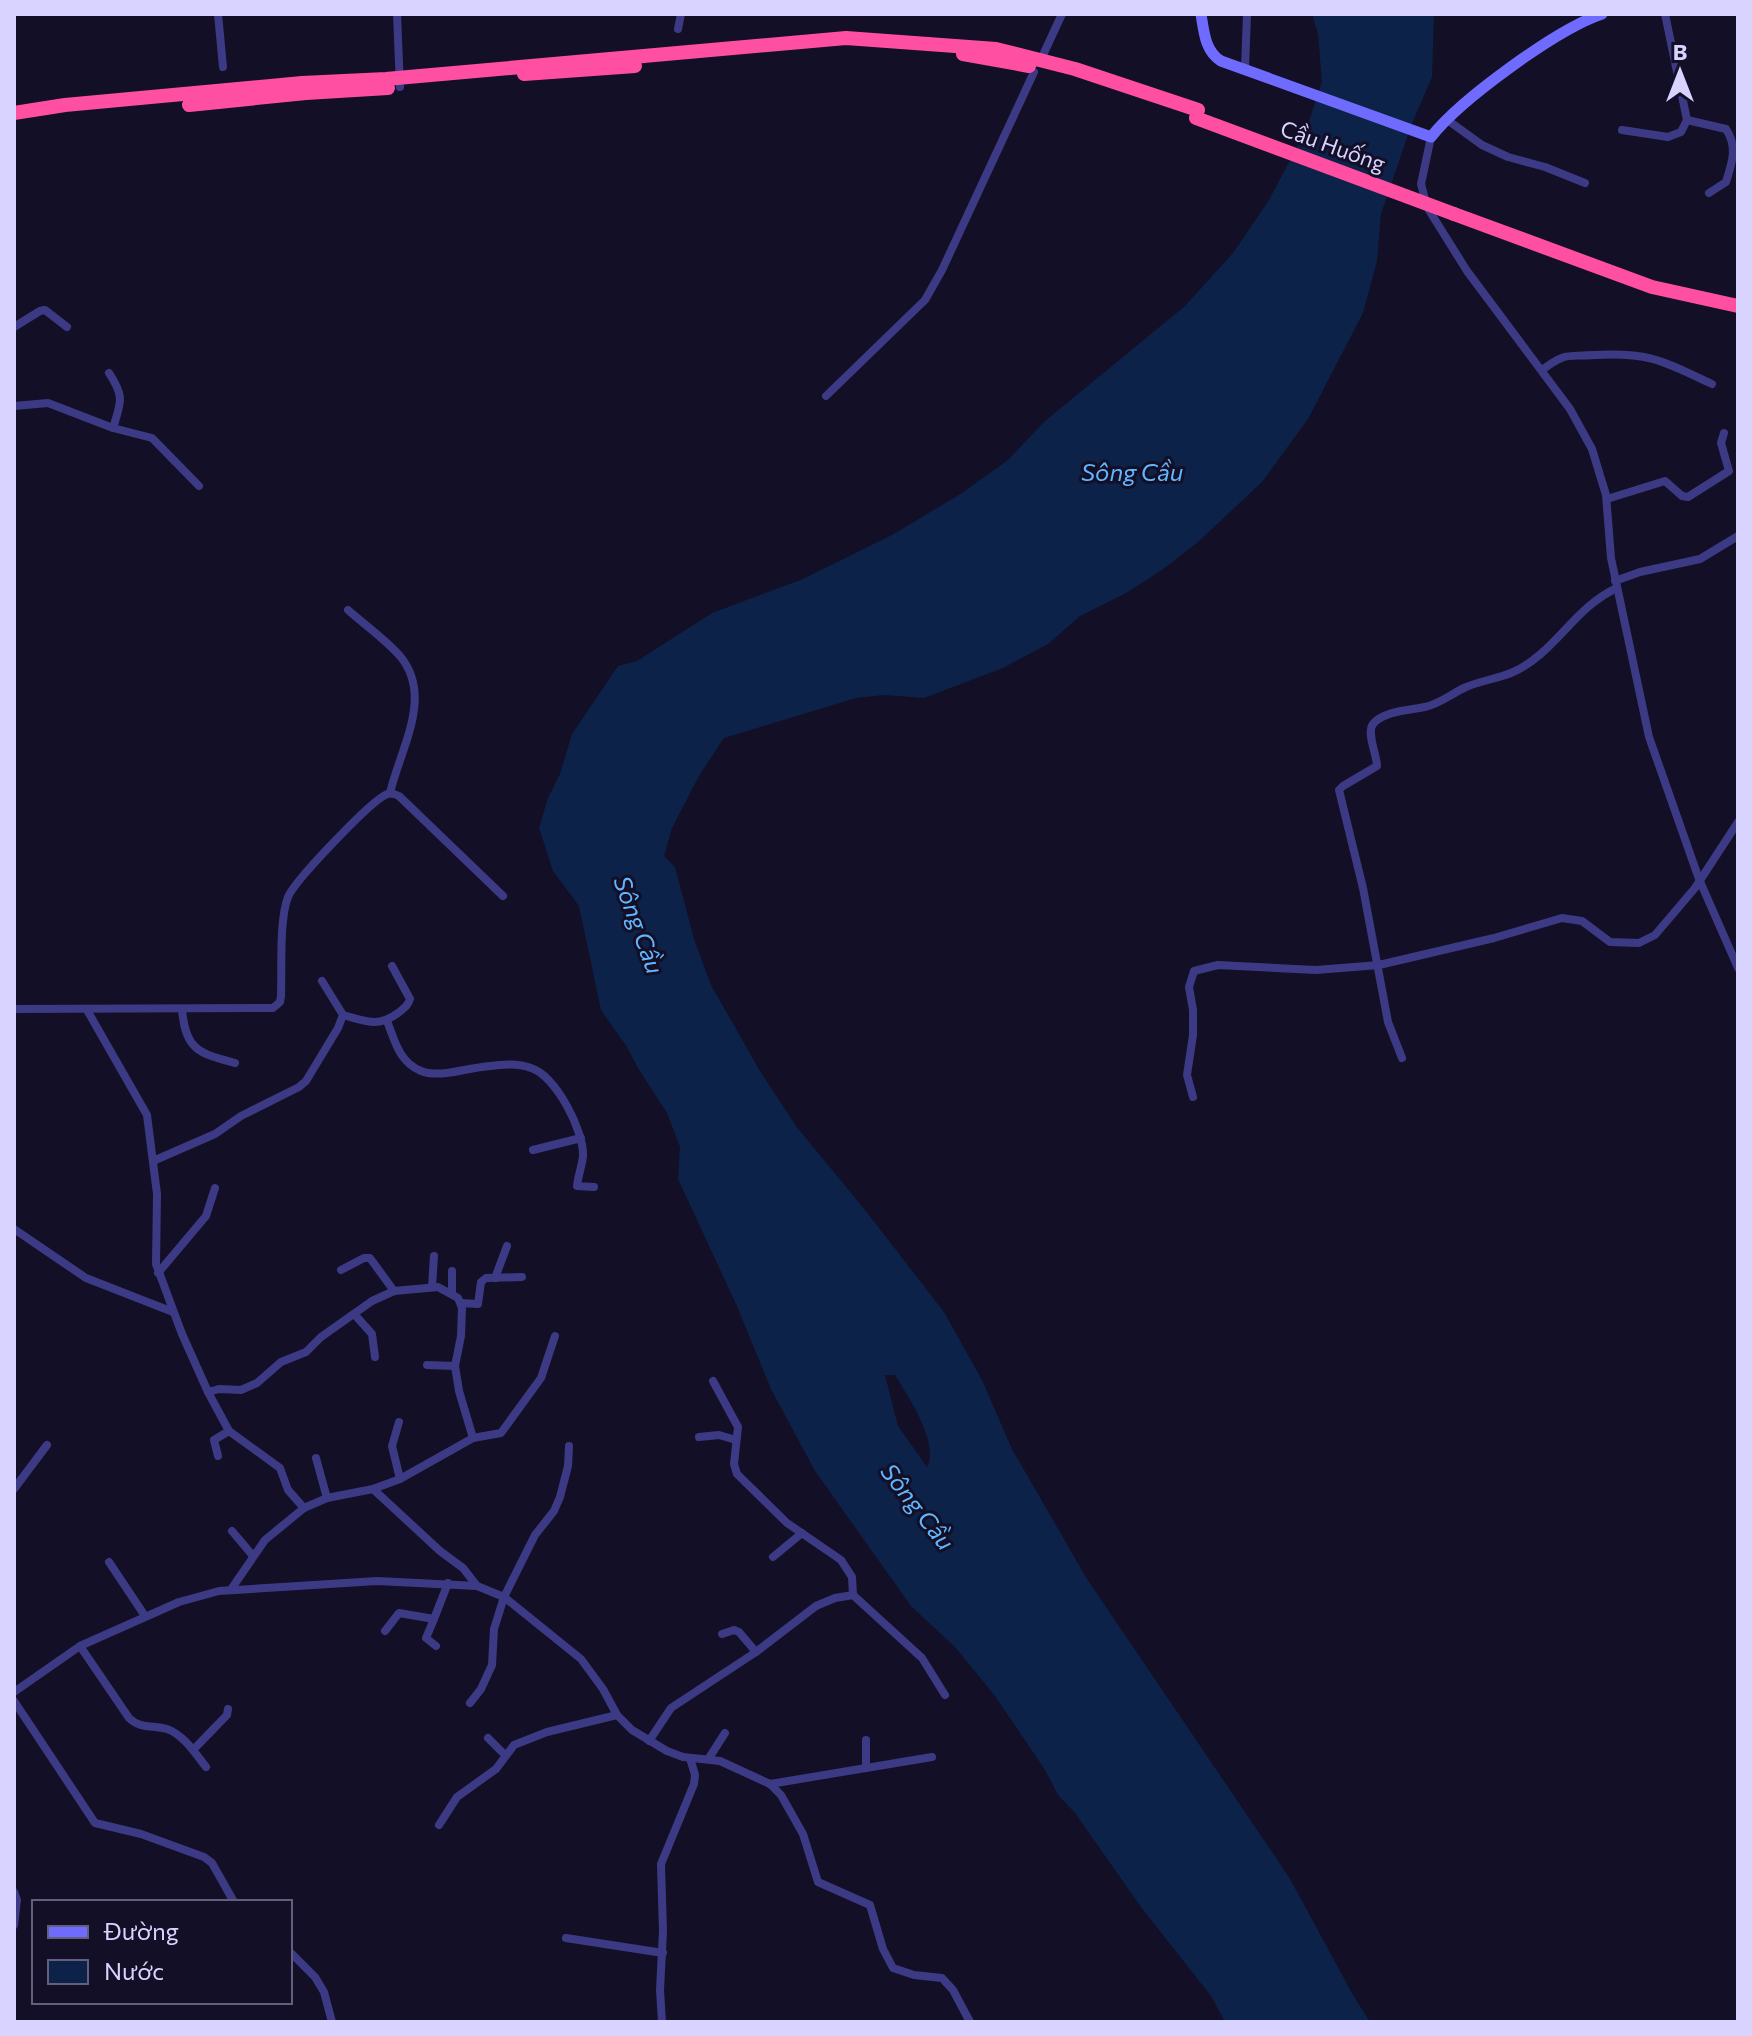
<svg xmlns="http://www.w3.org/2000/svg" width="1752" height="2036" font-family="Commissioner,sans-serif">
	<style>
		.water { fill: #0c2248; fill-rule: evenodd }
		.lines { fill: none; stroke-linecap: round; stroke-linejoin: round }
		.street { stroke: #3d3a85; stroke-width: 8 }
		.secondary { stroke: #6f6bff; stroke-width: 11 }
		.highway { stroke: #ff4fa3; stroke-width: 14 }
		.highway-bridge { stroke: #ff4fa3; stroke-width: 14 }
		.labels { text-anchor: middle; stroke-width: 6; stroke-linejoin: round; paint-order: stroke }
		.street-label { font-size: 22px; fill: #d9d4ff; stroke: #130f26 }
		.water-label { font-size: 24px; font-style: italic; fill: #62b6ff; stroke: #130f26 }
	</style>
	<rect width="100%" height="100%" fill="#130f26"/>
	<path class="water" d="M1312,14H1434L1432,77L1411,126L1381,214L1377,261L1363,313L1308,419L1262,482L1198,542L1162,570L1126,593L1080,616L1048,644L1003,668L924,698L884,695L856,698L724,738L700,774L672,828L664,856L675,867L694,939L711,985L760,1071L796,1126L865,1210L944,1312L982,1380L1012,1449L1087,1579L1289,1877L1353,1995L1370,2022H1225L1211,1996L1141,1907L1075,1813L1058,1795L1045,1770L995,1696L955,1647L911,1606L815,1471L771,1389L736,1304L678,1179L680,1147L667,1113L638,1068L627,1047L601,1010L579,906L553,871L539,828L548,798L560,774L572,734L618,666L637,661L712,613L803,579L892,535L962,493L1008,460L1045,421L1185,306L1233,253L1269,200L1306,130L1322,82L1318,34ZM885,1375H895C908,1396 940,1444 927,1467L898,1426Z"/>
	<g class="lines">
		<g class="street">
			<polyline points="218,14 223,67"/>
			<polyline points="397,14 400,87"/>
			<polyline points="678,29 681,14"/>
			<polyline points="1043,55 1062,14"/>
			<polyline points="1245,69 1247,14"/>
			<polyline points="1446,119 1482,145 1508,157 1545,167 1585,183"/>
			<path d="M1687,120L1726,129C1738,147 1732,163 1726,182L1709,193"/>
			<polyline points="1622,130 1668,137 1681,132 1687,120 1665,14"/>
			<polyline points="1431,137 1421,184 1427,207 1467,271 1570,409 1592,449 1606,495 1611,558 1649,737 1699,879 1738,968"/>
			<polyline points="14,327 40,311 45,310 67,327"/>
			<path d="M1542,370C1566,352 1566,357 1594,355C1650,352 1663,361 1712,384"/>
			<path d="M109,373C125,397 121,402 113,428"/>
			<polyline points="826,396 925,300 942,270 1034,72"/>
			<polyline points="14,406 48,403 113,428 152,438 199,486"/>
			<polyline points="1607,499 1665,481 1682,496 1688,497 1729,471 1721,443 1724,433"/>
			<polyline points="1615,581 1640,572 1700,559 1738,536"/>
			<path d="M348,610C365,625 385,639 400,656C434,697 400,749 390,793"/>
			<path d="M14,1009L273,1008L280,1002L281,996C282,969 279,920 288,897C295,880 365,808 382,797C388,792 393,793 399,796L503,896"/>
			<polyline points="87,1010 147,1115 157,1194 156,1264 182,1334 208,1392 229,1431 280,1468 288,1490 304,1508"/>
			<path d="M182,1010C186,1050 198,1053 235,1063"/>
			<path d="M343,1015C365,1021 378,1028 398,1013C404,1008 408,1006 410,999L392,966"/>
			<path d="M387,1021C395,1041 399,1062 421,1071C438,1078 464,1069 482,1067C498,1065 516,1062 531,1068C556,1076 584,1131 583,1156C582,1166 578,1176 577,1186L594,1187"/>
			<path d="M1402,1058L1388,1022L1363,888L1339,790L1343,786L1377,766C1377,755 1366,733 1373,724C1383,711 1410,710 1425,707C1440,704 1451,694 1464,688C1479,681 1496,679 1511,673C1554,655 1574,607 1617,588"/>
			<polyline points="1193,1097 1187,1075 1193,1035 1193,1010 1189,987 1194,971 1218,965 1316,970 1379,965 1494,938 1562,918 1582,921 1610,942 1639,943 1655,935 1695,888 1738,822"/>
			<polyline points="533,1150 581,1138"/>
			<polyline points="153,1161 215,1134 241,1116 299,1087 306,1081 338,1028 343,1015 322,981"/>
			<polyline points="14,1229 86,1278 173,1312"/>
			<polyline points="341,1270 364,1258 370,1258 394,1291"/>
			<polyline points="158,1273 206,1216 215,1188"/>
			<polyline points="495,1278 507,1246"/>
			<polyline points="432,1287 434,1256"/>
			<polyline points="452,1293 452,1271"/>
			<polyline points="461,1303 478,1304 481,1282 486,1278 522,1277"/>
			<polyline points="355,1315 372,1334 375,1357"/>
			<polyline points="427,1365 455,1366"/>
			<polyline points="713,1381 738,1427 734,1464 737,1474 787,1523 841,1560 852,1577 853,1595 922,1658 945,1695"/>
			<polyline points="208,1392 219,1389 241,1390 257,1383 281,1362 306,1352 321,1337 372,1301 394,1291 438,1287 458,1298 462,1308 461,1336 455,1366 459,1391 473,1438"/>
			<polyline points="399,1422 392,1446 400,1479"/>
			<polyline points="699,1437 719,1435 736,1440"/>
			<polyline points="218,1456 214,1440 229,1431"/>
			<polyline points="316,1458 327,1498"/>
			<polyline points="14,1489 47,1445"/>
			<polyline points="373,1489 440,1551 463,1568 477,1586"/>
			<polyline points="232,1531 253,1556"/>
			<polyline points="773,1557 802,1533"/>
			<polyline points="109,1562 145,1616"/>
			<polyline points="232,1588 265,1540 304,1508 327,1498 373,1489 400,1479 473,1438 501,1433 541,1378 555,1336"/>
			<polyline points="434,1619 426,1638 436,1646"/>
			<polyline points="385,1631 399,1613 434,1619 448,1583"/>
			<polyline points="722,1634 734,1630 739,1632 756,1652"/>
			<path d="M80,1646L129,1718C140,1729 153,1725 167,1729C184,1735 195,1753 206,1767"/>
			<polyline points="14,1692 80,1646 179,1602 219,1591 377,1581 477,1586 504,1597 581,1659 603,1689 617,1715 632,1730 667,1751 683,1757 720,1761 770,1784 781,1795 803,1834 818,1882 870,1905 883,1949 893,1968 914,1975 942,1978 953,1990 970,2022"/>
			<polyline points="14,1701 95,1823 141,1834 204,1857 212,1863 234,1902"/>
			<polyline points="470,1703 481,1689 492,1665 494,1629 504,1597 535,1535 554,1511 560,1497 568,1466 569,1446"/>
			<polyline points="488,1738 505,1755"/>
			<polyline points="649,1741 671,1708 756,1652 816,1606 835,1598 853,1595"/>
			<polyline points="193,1750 227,1715 228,1709"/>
			<polyline points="709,1758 725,1733"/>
			<polyline points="866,1768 866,1740"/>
			<polyline points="770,1784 932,1757"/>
			<polyline points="439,1825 457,1797 496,1769 514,1745 547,1732 617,1715"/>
			<polyline points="14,1892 17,1900 14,1925"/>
			<polyline points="566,1938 663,1953"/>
			<polyline points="290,1952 315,1977 324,1992 332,2022"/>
			<polyline points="662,2022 660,1990 663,1931 661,1864 694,1784 695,1775 690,1758"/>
		</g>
		<path class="secondary" d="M1201,14C1204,32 1205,51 1221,61L1431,137C1460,100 1557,29 1602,14"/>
		<g class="highway">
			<polyline points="963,54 1029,66"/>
			<polyline points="524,74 635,66"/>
			<polyline points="189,105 306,93 388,88"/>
			<polyline points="14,113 65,105 302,83 386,79 846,38 996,49 1075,69 1198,110"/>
			<polyline points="1454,214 1652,287 1738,306"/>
		</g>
		<polyline class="highway-bridge" points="1196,118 1454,214"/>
	</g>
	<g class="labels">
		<g class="street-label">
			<text transform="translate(1333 146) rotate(20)" y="8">Cầu Huống</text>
		</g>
		<g class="water-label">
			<text x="1132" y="481">Sông Cầu</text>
			<text transform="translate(638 925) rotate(70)" y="8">Sông Cầu</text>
			<text transform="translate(917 1507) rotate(52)" y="8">Sông Cầu</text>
		</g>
	</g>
	<rect width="1752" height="2036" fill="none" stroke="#d9d4ff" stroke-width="32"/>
	<rect x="32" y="1900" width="260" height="104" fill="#130f26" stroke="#625e7d" stroke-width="2"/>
	<rect x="48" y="1926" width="40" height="12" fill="#6f6bff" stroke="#625e7d" stroke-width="2"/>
	<text x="104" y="1940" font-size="24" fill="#d9d4ff">Đường</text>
	<rect x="48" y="1960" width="40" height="24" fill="#0c2248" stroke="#625e7d" stroke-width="2"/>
	<text x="104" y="1980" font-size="24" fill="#d9d4ff">Nước</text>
	<g transform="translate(1680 72)" stroke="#130f26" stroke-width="6" paint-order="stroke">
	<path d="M0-6L14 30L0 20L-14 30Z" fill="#d9d4ff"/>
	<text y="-12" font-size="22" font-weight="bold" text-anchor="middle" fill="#d9d4ff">B</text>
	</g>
</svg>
